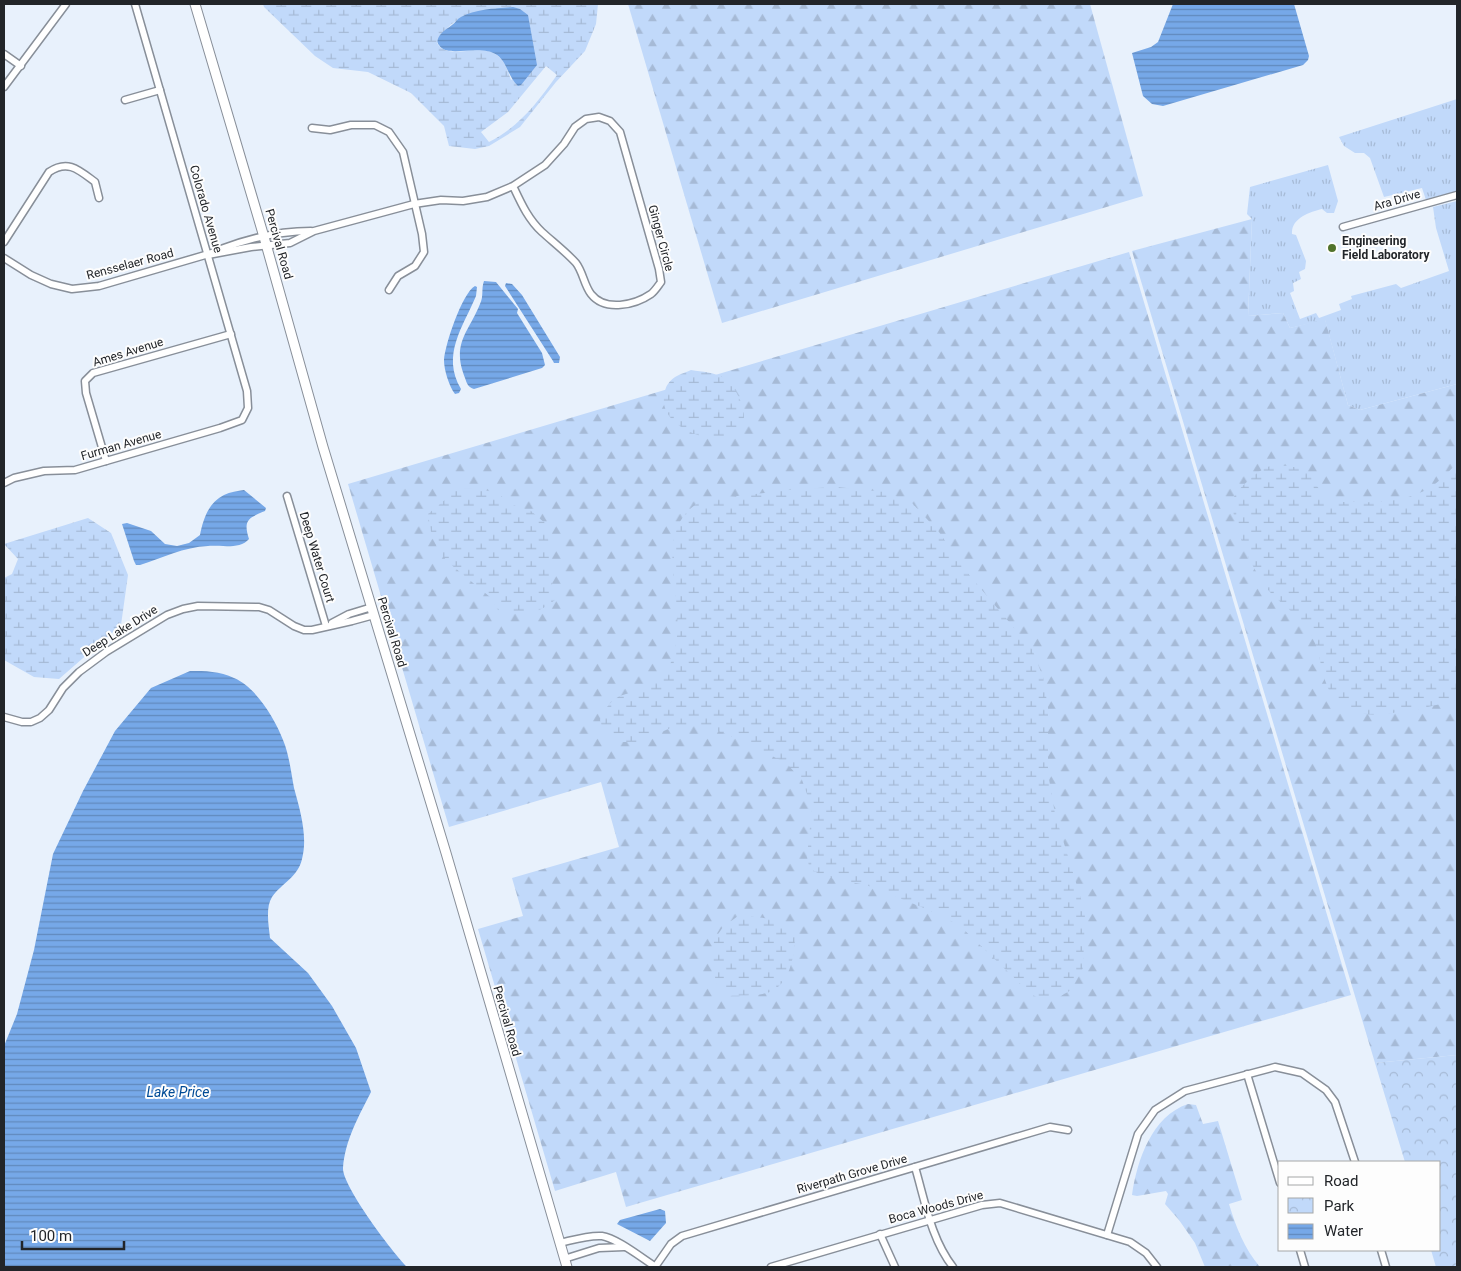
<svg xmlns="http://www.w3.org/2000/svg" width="1461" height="1271" font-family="Roboto,sans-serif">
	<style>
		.grass { fill: url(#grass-tufts) }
		.forest { fill: url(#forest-firs) }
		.wetland { fill: url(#wetland-marsh); fill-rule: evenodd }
		.park { fill: url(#park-crowns) }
		.water { fill: url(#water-rules) }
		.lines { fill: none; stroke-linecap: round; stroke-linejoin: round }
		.minor-casing { stroke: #888f99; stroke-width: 9 }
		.tertiary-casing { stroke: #888f99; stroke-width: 11 }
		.minor { stroke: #fff; stroke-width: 6 }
		.tertiary { stroke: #fff; stroke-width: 9 }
		.poi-dot { fill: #51732b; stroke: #fdfdfd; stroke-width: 2 }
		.labels { text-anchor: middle; stroke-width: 4; stroke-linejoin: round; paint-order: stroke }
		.street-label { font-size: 12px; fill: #222529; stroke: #fdfdfd }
		.poi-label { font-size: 12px; font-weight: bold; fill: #222529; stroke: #fdfdfd; text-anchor: start }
		.water-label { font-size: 14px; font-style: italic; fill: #004b96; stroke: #fdfdfd }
	</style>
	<defs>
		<pattern id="grass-tufts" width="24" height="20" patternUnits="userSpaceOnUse" patternTransform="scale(1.25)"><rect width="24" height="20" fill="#c1d9fa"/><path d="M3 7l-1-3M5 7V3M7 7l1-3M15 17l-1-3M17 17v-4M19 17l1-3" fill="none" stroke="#a6bad6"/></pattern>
		<pattern id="forest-firs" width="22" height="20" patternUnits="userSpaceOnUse" patternTransform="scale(1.25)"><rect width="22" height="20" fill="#c1d9fa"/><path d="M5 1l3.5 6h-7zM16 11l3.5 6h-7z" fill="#a6bad6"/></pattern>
		<pattern id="wetland-marsh" width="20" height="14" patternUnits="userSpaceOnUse" patternTransform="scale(1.25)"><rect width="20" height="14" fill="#c1d9fa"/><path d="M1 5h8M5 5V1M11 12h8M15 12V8" fill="none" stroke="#a6bad6"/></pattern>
		<pattern id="park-crowns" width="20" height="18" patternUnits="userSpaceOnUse" patternTransform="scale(1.25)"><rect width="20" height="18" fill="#c1d9fa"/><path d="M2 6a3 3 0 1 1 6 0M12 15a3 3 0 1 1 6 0" fill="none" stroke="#a6bad6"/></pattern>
		<pattern id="water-rules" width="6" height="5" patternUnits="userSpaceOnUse" patternTransform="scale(1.25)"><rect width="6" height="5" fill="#76a8e8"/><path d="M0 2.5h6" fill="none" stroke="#6089bc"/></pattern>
	</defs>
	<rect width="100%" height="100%" fill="#e8f1fc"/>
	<g class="grass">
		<polygon points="1457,99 1457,191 1426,200 1422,188 1384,197 1370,158 1364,153 1355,153 1344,146 1339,137"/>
		<path d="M1328,165L1338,201L1334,213H1327L1322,209C1310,212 1291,218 1292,234L1296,235L1306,261L1305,269L1299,272L1301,279L1293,283L1294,291L1290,293L1300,319L1316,313L1319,318L1341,310L1339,304L1352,299L1351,296L1396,284L1401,288L1449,271L1436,228L1433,207L1457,201V384L1360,410L1348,405L1325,320L1290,328L1283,313L1248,316L1252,219L1247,214L1250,187Z"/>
	</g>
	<g class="forest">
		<polygon points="628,4 1090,4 1143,196 722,323"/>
		<polygon points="1252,219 1248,316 1283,313 1290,328 1325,319 1348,405 1360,410 1457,384 1457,1055 1375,1063 1132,251"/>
		<polygon points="1129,252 1351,995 626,1207 616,1172 555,1191 478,929 523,916 512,878 619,847 601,782 449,827 348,484"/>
		<path d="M1188,1104L1196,1105L1203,1124L1218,1121L1242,1200L1229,1204C1236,1227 1244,1248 1260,1267H1205L1195,1243L1179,1220L1165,1204L1168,1194L1166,1191L1137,1196L1132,1195C1137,1160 1152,1116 1188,1104Z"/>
	</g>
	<g class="wetland">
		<path d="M263,4H598L596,24L585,51L556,82L520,127L489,146L475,149L449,146L444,126L411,93L368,72L333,68L315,56L264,7ZM496,8L534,56L536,65L511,80C508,72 505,61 498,56C481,41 447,62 437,43C450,17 470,14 496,8ZM546,66L557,75C537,103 520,126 489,142L481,132L508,112Z"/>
		<path d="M691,370C703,372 713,372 724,378C738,387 754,423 736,434C712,448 658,426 664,395C665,391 666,386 668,384C673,376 682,374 691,370Z"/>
		<path d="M1457,463V700L1399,714L1397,712C1379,717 1357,716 1342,705C1319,689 1324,657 1311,634C1304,620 1280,603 1269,591C1255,575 1227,518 1234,497C1236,491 1247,482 1252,477C1256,473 1266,467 1271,466C1281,465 1301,466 1308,473C1314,480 1319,491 1326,497C1333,503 1347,502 1356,502C1383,503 1412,501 1435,484C1443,478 1450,470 1457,463Z"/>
		<path d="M837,487L885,492L912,503L939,532L965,570L1032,649L1043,677L1048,708V773L1055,814L1085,912L1083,968L1071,990L1061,996L1042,1000L1031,994L959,925L929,910L866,885L825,877L814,871L809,866L807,856L812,808L802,780L786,763L736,738L702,725L675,726L639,742H621L610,738L603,731L600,720C603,712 608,704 615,699C620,695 627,694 633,692C658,682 672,672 676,644C685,594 649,529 703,500L798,489Z"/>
		<path d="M459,488L480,489L497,493L513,505L531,511L546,524L548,535L550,573L555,600C533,617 524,615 498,610L490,597L449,563L439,552L431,532L428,514Z"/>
		<polygon points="88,518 111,533 128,575 121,625 59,679 34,677 4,660 4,578 12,574 18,559 4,544"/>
		<path d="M738,916C760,917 779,917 795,933C795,953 791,986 767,993C755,996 741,995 728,996L717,985L712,965L714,940L723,927Z"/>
	</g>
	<polygon class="park" points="1457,1055 1457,1267 1436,1267 1431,1250 1440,1250 1440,1162 1405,1162 1375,1063"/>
	<g class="water">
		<polygon points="1173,4 1294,4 1309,56 1308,60 1303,65 1163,106 1152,104 1143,96 1132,53 1151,47 1158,42"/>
		<path d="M513,7L520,9L528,15L537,65L521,85L518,86C508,77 507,62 497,55C480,43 447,59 439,45C436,42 438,38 440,35C444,30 448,28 452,25C455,23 457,19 461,17C475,9 497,8 513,7Z"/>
		<path d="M484,281L496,282L518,309L517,313L542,353L545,365L542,368L474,389C468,387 467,384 465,378C451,343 469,332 480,304C484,296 481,289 484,281Z"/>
		<polygon points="506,283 512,284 522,295 560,357 559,363 554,363 553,361 505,286"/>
		<path d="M475,286L477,287L476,296C463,327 441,355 461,389L459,393L455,394C449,386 444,370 444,360C445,345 462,293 475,286Z"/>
		<path d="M244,490L266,508L265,511C248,518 243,520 249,539C240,550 220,545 208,546C184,547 162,558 140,565H136L134,561L122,524L127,523L151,531L165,544L177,546L189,543L200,535C203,520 208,503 224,495C230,492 238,491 244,490Z"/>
		<path d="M190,671C205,671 220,671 234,678C256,687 275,719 283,740C289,754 291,772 294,788C300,810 308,836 302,859C298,877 282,883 272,897C265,908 269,927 270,938L308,973L332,1006L356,1048L371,1092C359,1116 345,1140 343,1168C342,1186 393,1253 407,1267H4V1046L17,1014L34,950L53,854L83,791L115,731L151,688Z"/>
		<polygon points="660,1209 665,1211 666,1223 650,1241 617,1224 620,1220"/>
	</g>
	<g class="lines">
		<defs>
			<g id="minor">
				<polyline points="4,54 21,66"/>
				<polyline points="4,87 66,4"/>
				<polyline points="125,100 160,90"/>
				<polyline points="312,128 330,130 351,125 375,125 389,132 403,152 422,234 424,252 415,266 398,276 389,290"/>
				<polyline points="1343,227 1457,195"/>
				<path d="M4,242L49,172C68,159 79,170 95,182L99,198"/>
				<path d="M221,249C250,238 281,231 311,231"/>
				<path d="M208,255L251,247L290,243L314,231L414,204L441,200L463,201L487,197L513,186L545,165L564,144L575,127L586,119L599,117L610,121L620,132L659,269L661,282C658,286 655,291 651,294C635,305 605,312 591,294C584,285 583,272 576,263C566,252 553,242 542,232C528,219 521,203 513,186"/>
				<polyline points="4,258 31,275 51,284 72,289 99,286 212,253"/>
				<polyline points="106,461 86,393 85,381 93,373 231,334"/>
				<polyline points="4,483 14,478 44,471 75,470 220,428 242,420 248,408 247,391 135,4"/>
				<polyline points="287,496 326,626"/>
				<polyline points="332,623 349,614 372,607"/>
				<polyline points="4,717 22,722 31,722 40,718 49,710 63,688 79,672 106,652 167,615 183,609 198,606 259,607 269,610 294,626 304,630 312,630 352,621 374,615"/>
				<polyline points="1247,1074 1280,1183"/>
				<path d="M915,1167C925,1201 931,1239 953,1267"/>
				<polyline points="880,1234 895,1267"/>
				<polyline points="1107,1235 1138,1134 1155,1110 1185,1091 1275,1067 1302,1073 1326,1090 1335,1102 1355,1162"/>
				<path d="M560,1243C573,1240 588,1235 602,1236C617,1238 643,1259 656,1267"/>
				<polyline points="1300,1250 1305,1267"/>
				<polyline points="1381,1250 1386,1267"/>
				<polyline points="564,1259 599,1248 624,1247"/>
				<polyline points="655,1267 671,1244 682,1236 1050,1127 1068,1130"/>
				<polyline points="771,1267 982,1205 1000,1203 1130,1242 1146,1253 1157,1267"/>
			</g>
			<polyline id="tertiary" points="195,4 264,237 323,447 446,853 567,1267"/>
		</defs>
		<use href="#minor" class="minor-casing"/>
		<use href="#tertiary" class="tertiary-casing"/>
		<use href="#minor" class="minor"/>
		<use href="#tertiary" class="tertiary"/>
	</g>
	<circle class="poi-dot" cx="1332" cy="248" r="5"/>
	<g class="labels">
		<g class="street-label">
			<text transform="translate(1397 200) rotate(-16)" y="4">Ara Drive</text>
			<text transform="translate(206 209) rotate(74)" y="4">Colorado Avenue</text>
			<text transform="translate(661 238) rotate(75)" y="4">Ginger Circle</text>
			<text transform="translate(279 244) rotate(74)" y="4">Percival Road</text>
			<text transform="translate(130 264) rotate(-15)" y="4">Rensselaer Road</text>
			<text transform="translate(128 352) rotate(-17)" y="4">Ames Avenue</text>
			<text transform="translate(121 445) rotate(-16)" y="4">Furman Avenue</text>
			<text transform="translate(317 557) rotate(73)" y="4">Deep Water Court</text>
			<text transform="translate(120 631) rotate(-32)" y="4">Deep Lake Drive</text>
			<text transform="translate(392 632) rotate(73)" y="4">Percival Road</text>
			<text transform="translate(507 1021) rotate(74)" y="4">Percival Road</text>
			<text transform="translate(852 1174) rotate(-16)" y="4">Riverpath Grove Drive</text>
			<text transform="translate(936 1207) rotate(-15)" y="4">Boca Woods Drive</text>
		</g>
		<g class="poi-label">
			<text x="1342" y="245">Engineering<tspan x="1342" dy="14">Field Laboratory</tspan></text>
		</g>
		<g class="water-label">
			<text x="178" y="1097">Lake Price</text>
		</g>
	</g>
	<rect width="1461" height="1271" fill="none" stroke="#222529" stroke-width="10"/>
	<rect x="1278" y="1161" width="162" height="90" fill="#fdfdfd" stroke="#a5a7a8"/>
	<rect x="1288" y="1177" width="25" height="8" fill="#ffffff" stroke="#a5a7a8"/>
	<text x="1324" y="1186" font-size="15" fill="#222529">Road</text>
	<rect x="1288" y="1198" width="25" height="15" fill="url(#park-crowns)" stroke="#a5a7a8"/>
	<text x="1324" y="1211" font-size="15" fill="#222529">Park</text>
	<rect x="1288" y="1224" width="25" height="15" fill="url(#water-rules)" stroke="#a5a7a8"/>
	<text x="1324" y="1236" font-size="15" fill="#222529">Water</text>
	<path d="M22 1241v8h102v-8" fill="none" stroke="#222529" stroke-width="2.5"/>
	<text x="30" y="1241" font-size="15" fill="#222529" stroke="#fdfdfd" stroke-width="4" paint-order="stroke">100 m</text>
</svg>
